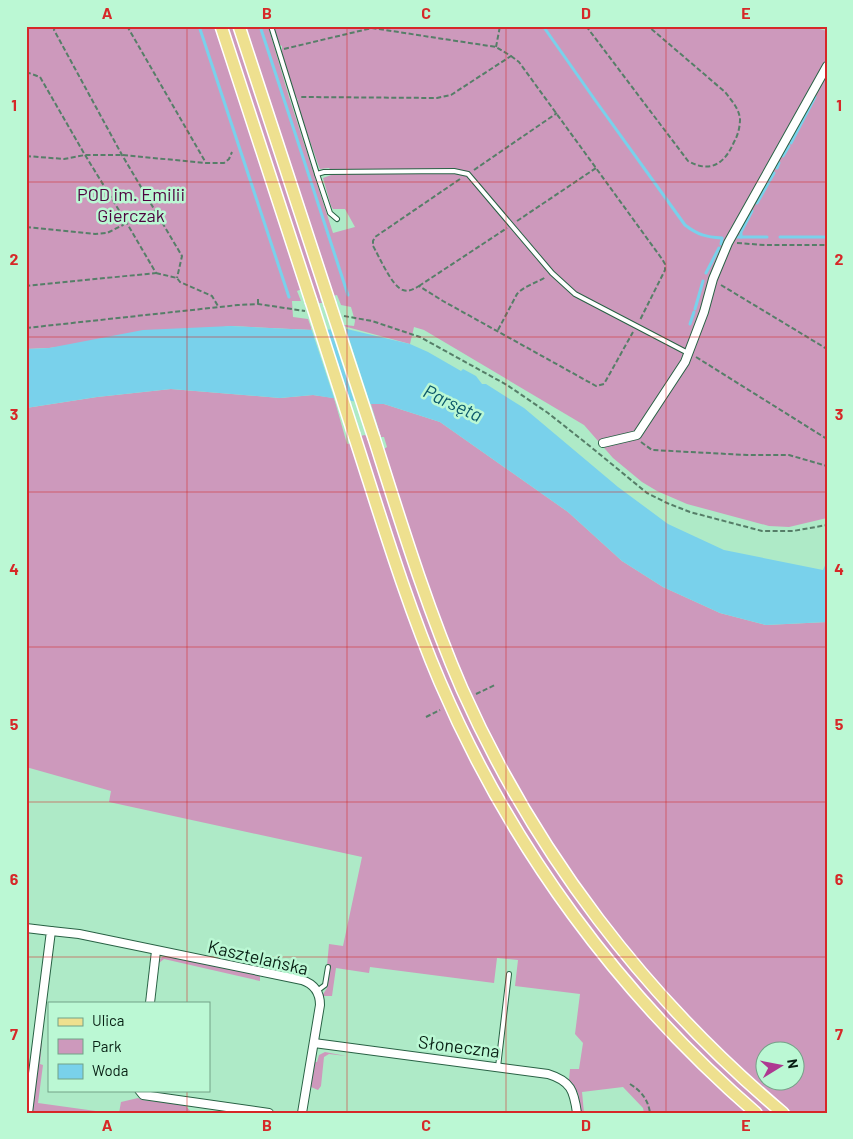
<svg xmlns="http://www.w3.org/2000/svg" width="853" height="1139" font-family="Barlow,sans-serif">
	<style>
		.green { fill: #cd99bc; fill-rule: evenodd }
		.water { fill: #79d1eb }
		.pier { fill: #aeeac7 }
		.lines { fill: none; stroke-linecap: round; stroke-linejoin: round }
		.stream { stroke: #79d1eb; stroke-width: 3 }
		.lane-casing { stroke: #286144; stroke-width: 6 }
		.street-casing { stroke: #286144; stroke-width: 10 }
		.primary-casing { stroke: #fff; stroke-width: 14 }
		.path { stroke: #567e68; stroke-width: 2; stroke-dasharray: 5 2.5; stroke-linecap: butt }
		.lane { stroke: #fff; stroke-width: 4 }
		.street { stroke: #fff; stroke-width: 8 }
		.primary { stroke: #eee08f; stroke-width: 11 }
		.primary-bridge-casing { stroke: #fff; stroke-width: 14; stroke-linecap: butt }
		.primary-bridge { stroke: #eee08f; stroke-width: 11 }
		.grid { fill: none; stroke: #d62828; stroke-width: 1; stroke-opacity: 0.55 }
		.labels { text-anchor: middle; stroke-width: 5; stroke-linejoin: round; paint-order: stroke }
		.park-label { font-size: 18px; fill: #4e023f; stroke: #bbf8d4 }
		.street-label { font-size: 18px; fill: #082014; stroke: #bbf8d4 }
		.water-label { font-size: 19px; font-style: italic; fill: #0c596b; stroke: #bbf8d4 }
		.neatline { fill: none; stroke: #d62828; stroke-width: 2 }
		.grid-label { font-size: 16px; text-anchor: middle; font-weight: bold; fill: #d62828 }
	</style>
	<rect width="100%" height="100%" fill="#aeeac7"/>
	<g class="green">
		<polygon points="26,26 216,26 302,289 297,291 301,301 292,301 293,317 308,319 312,330 231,326 49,348 26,349"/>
		<polygon points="226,26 234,26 322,296 320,297 322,303 319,303 316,295 314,296"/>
		<polygon points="245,26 268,26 289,97 333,233 355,227 345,209 333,209 331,206 323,178 334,174 329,168 320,169 319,167 296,101 298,100 292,91 282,59 282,46 280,45 273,26 809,26 827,31 827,518 789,527 769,526 687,504 657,491 642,482 613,458 584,425 424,330 414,327 410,344 336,324 354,326 355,321 351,307 341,305 337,295 333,296"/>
		<path d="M171,389L280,398L313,395L334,398L347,444L351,443C367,488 382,533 397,578C404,601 411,624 420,646C442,701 467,757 496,808C562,923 648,1027 749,1113H644L643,1108L623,1087L582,1092L584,1113H581L578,1093L569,1080L570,1069H579L583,1043L575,1034L580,994L515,986L518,960L497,958L494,983L370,967L369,973L336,968L332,996H322L327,988L331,967L327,966L329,944L343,946L362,857L109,802L111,791L26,767V408L97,397Z"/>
		<path d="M371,404H384L440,422L568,512L622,561L663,587L720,613L766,625L827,622V1113H793C656,1005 544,856 472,697C435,617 410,533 382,450L387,447L384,437H381ZM766,1052H796V1082H766Z"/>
		<path d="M365,435L367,437L409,565L487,753L537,841L588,915L646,987L682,1026L733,1076L776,1113H765C634,1001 528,862 456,705C417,618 389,526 360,436Z"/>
		<polygon points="167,956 260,975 260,981 164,959 159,963 155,989 159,961 162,957"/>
		<polygon points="41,1042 42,1042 40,1064 43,1065 38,1103 110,1113 32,1113"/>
		<polygon points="325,1052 346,1056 329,1054 324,1057 321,1086 318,1090 311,1087 315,1062 317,1062 319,1055"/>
		<polygon points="138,1098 142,1100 185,1105 192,1113 119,1113 121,1102"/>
	</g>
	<polygon class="water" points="231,326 312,330 347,329 410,344 428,352 461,371 463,369 476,376 482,384 486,384 524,408 618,487 668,524 724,550 823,570 827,561 827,622 766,625 720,613 663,587 622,561 568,512 440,422 384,404 371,404 313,395 280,398 171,389 97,397 26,408 26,349 49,348 143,330"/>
	<g class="pier">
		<polygon points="345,326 371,406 355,404 330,327"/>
		<polygon points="326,327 351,403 335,401 311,328"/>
	</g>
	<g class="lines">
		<g class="stream">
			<polyline points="199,26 289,297"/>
			<polyline points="260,26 348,295"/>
			<path d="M543,26L595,100L685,225C698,235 706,237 722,238L721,244"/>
			<polyline points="791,143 815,97"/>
			<polyline points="783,156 789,146"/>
			<polyline points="777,168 779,163"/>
			<polyline points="757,203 774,173"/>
			<polyline points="737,237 767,237"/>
			<polyline points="741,237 741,232 752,211"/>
			<polyline points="780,237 827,237"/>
			<polyline points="706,273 719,248"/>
			<polyline points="695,309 703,281"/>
			<polyline points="690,324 694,312"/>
		</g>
		<defs>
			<g id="lane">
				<polyline points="271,26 317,174"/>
				<polyline points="337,219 330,213 317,174 324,172 454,171 468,174 552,273 575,294 688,353"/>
				<polyline points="317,991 325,985 328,967"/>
				<polyline points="498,1067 509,974"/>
			</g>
			<g id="street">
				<polyline points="603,443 637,435 685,362 704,312 713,279 728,243 827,66"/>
				<polyline points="26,928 51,931 28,1113"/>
				<path d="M51,931L79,934L302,980C314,984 320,992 320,1005L302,1113"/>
				<polyline points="150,1003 156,951"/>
				<path d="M314,1043L548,1074C571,1081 574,1091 577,1113"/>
				<polyline points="139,1090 143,1095 269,1113"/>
			</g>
			<g id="primary">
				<polyline points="221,26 311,301"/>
				<polyline points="239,26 330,304"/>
				<path d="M354,435C381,518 406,602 440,682C511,848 620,995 756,1113"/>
				<path d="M374,438C401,523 427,608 462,689C535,853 646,998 783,1113"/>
			</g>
		</defs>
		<use href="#lane" class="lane-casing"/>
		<use href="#street" class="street-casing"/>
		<use href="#primary" class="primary-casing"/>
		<g class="path">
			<polyline points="55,26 54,30 122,155 182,256 177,278"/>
			<polyline points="127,26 206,163"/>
			<path d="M586,26L688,161C711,174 725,163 734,142C738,135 740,127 740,119C739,108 731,100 725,92L648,26"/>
			<polyline points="496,47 500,26"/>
			<polyline points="284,49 372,28 496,47 511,56 451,95 437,98 300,97"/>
			<polyline points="511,56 519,62 662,259 665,264 665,270 640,320"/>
			<polyline points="26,72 40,77 85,155 125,220"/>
			<polyline points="26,156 64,159 85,155 122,155 206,163 224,163 229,159 232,152"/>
			<polyline points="474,170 557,113"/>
			<path d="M460,179L375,237L373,241V246C379,256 392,287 403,290C409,292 414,289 419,286L443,301L596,386L604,384L633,332"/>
			<polyline points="517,221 596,168"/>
			<polyline points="26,227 95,234 107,233 123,225 125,220 156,273 26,286"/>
			<polyline points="737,243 764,245 827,245"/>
			<polyline points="156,273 177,278 180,282 212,296 218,306"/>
			<polyline points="721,285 827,349"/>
			<polyline points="419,286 507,228"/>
			<polyline points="258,304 258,297"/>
			<polyline points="344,316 372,321 420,337 507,385 548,413 586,443 647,493 667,503 690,512 762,531 793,531 827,525"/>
			<polyline points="26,328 238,305 258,304 305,311"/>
			<path d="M498,330L517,294C524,286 536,283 546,277"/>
			<polyline points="696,357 827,439"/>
			<polyline points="641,442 652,450 747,455 789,455 827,466"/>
			<polyline points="476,694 495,685"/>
			<polyline points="426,717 440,710"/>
			<path d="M630,1084C641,1091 648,1099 650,1113"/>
		</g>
		<use href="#lane" class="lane"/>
		<use href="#street" class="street"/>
		<use href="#primary" class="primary"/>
		<defs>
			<g id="primary-bridge">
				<polyline points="311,301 354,435"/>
				<polyline points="330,304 374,438"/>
			</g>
		</defs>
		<use href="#primary-bridge" class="primary-bridge-casing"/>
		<use href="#primary-bridge" class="primary-bridge"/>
	</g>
	<path class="grid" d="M187,26V1003M347,26V1113M506,26V1113M666,26V1113M26,182H827M26,337H827M26,492H827M26,647H827M26,802H827M26,957H827M187,1090V1113"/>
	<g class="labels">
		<g class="park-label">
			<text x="131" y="201">POD im. Emilii<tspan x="131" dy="21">Gierczak</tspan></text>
		</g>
		<g class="street-label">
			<text transform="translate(258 958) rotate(13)" y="6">Kasztelańska</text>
			<text transform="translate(459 1047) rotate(7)" y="6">Słoneczna</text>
		</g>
		<g class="water-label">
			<text transform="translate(453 403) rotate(25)" y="7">Parsęta</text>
		</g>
	</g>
	<rect width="853" height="1139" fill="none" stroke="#bbf8d4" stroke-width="55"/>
	<rect x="48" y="1002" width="162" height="90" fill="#bbf8d4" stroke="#73a287"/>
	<rect x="58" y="1018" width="25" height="8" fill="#eee08f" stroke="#73a287"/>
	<text x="92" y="1026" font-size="15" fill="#082014">Ulica</text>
	<rect x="58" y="1039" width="25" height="15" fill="#cd99bc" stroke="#73a287"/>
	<text x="92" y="1052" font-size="15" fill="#082014">Park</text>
	<rect x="58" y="1064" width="25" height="15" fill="#79d1eb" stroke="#73a287"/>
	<text x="92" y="1076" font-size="15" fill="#082014">Woda</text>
	<g transform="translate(780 1066) rotate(80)"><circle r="24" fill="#bbf8d4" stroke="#73a287"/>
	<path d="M0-4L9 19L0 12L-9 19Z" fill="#ae3991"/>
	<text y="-8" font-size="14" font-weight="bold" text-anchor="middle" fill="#082014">N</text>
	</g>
	<rect x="28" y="28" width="798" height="1084" class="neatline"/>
	<g class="grid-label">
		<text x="107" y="19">A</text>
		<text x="267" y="19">B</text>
		<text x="426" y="19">C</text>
		<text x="586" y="19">D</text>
		<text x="746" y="19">E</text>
		<text x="14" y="111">1</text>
		<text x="839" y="111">1</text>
		<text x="14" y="265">2</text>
		<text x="839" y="265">2</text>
		<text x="14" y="420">3</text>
		<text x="839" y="420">3</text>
		<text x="14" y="575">4</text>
		<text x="839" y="575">4</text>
		<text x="14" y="730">5</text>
		<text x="839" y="730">5</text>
		<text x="14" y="885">6</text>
		<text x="839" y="885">6</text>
		<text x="14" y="1040">7</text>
		<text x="839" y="1040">7</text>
		<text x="107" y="1131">A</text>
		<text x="267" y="1131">B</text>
		<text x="426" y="1131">C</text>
		<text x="586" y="1131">D</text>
		<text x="746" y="1131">E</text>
	</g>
</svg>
